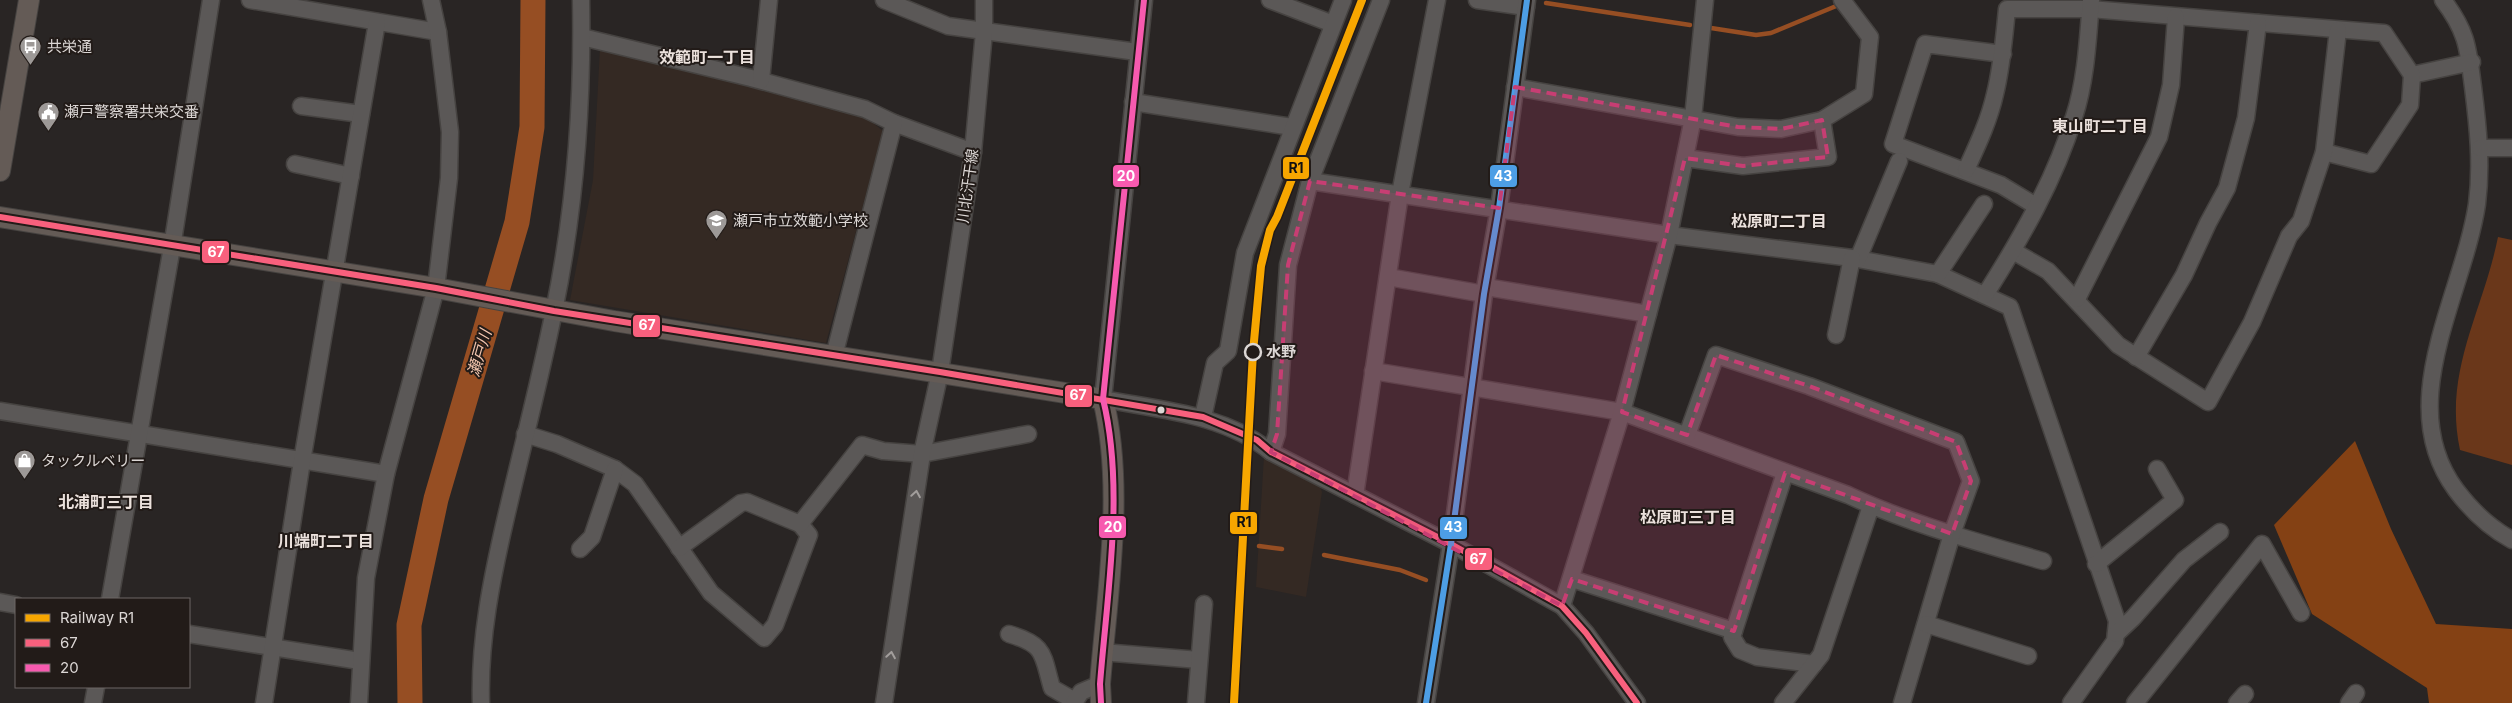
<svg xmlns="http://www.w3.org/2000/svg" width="2512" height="703" font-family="Inter,'Noto Sans JP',sans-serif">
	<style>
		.built { fill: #342923 }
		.green { fill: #6a371a }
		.forest { fill: #844114 }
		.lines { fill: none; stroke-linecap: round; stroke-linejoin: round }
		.stream { stroke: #964e23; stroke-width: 4.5 }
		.river { stroke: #964e23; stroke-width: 25 }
		.minor-casing { stroke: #464341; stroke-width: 19 }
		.major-casing { stroke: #464341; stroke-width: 22 }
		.minor { stroke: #5b5857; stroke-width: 16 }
		.major { stroke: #645b56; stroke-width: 20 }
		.bus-1-casing { stroke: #221b18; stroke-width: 10 }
		.bus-2-casing { stroke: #221b18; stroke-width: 10 }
		.bus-3-casing { stroke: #221b18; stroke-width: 10 }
		.bus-1 { stroke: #f8607d; stroke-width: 6 }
		.bus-2 { stroke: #f75aaf; stroke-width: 6 }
		.bus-3 { stroke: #4d9ee5; stroke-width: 6 }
		.rail-1-casing { stroke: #221b18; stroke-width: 11 }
		.rail-1 { stroke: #f7a600; stroke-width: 8 }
		.oneway { stroke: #a29e9c }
		.marked { fill: #c73e73; fill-opacity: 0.2; stroke: #c73e73; stroke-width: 4; stroke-dasharray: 10 6; stroke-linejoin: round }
		.stop-dot { fill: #221b18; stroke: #dcd7d5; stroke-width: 2.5 }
		.bus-dot { fill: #dcd7d5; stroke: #221b18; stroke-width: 2 }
		.labels { text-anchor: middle; stroke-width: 4; stroke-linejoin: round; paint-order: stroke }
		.poi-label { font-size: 15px; fill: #dcd7d5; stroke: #221b18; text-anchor: start }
		.street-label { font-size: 15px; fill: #dcd7d5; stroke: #221b18 }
		.stop-label { font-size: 15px; font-weight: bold; fill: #dcd7d5; stroke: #221b18; text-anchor: start }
		.neighbourhood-label { font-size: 16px; font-weight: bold; fill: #ebe1dc; stroke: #221b18 }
		.water-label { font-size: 16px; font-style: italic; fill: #f3c6af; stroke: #221b18 }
		.line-badge { stroke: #221b18; stroke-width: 2 }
		.badge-label { font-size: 14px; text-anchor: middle; font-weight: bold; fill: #fff }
		.pale-badge-label { font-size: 14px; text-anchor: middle; font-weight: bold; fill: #111 }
	</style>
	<rect width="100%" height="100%" fill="#292524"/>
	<g class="built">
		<polygon points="600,48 862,114 883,131 826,343 570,300 593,180"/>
		<polygon points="1264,456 1319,484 1322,492 1306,597 1256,587"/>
	</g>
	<path class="green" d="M2498,237L2512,240V465L2460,450C2443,371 2483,312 2498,237Z"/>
	<polygon class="forest" points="2355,441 2391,529 2436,624 2512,629 2512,703 2429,703 2427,688 2312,614 2274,525"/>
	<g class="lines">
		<g class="stream">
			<polyline points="1546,3 1690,25"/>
			<polyline points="1711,28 1756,35 1771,33 1841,4"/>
			<polyline points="1259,546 1282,549"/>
			<polyline points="1324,555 1400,570 1426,580"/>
		</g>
		<polyline class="river" points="410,703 409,625 436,499 517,222 532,127 533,0"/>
		<defs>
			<g id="minor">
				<polyline points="250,0 438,32"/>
				<polyline points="884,0 948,26 1137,52"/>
				<path d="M1144,0L1103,399C1161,410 1224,414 1271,452L1451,544L1562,606L1586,633L1637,703"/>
				<polyline points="1270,0 1333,24"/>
				<polyline points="1477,0 1526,7"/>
				<path d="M2443,0C2468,33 2468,49 2473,87C2478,126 2482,165 2477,204C2463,296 2392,404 2456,490C2471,510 2490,528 2512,540"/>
				<polyline points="582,37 751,78 865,109 894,123 973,152"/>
				<polyline points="2003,54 1925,44 1893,144 2001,185 2036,206"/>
				<polyline points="2412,75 2472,62"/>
				<polyline points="761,80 769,0"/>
				<polyline points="1515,87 1738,127 1781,129 1822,120 1864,94 1870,37 1842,0"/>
				<polyline points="1133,102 1292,127"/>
				<polyline points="301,106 361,114"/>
				<polyline points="2480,148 2512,148"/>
				<polyline points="1685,158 1743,166 1828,157 1822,120"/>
				<polyline points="295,164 351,176"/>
				<path d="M1966,170C1977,146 1989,121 1995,94C2002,66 2004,38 2007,9H2090L2384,33L2412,75L2410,105L2371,164L2324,152"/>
				<polyline points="1310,181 1669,235 1852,258 1938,274 2010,307 2117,621 2115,641 2071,703"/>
				<polyline points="2013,251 2048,271 2118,345 2208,402 2252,322 2289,236 2301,221 2324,152 2338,30"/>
				<polyline points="1858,259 1899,161"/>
				<polyline points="1938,274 1984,204"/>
				<polyline points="1388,277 1484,294"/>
				<polyline points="1486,287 1648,314"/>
				<path d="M1985,295C2020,240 2055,180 2074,117C2086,81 2088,38 2091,0"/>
				<polyline points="2077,299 2159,137 2171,85 2176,17"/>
				<polyline points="1836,335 1852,258"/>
				<polyline points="834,356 894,123"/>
				<polyline points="2136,357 2184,275 2208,223 2227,188 2246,118 2258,23"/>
				<path d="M1373,371L1622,412L1848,495C1910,524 1978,542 2043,561"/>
				<polyline points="0,411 386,474"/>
				<polyline points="1203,417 1215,363 1228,351 1245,253 1343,0"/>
				<polyline points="525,434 557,444 615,469 635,484 711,593 764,638 775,625 809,535 800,524"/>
				<polyline points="1687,435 1716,355 1809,386 1956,442 1971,481 1952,534 1902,703"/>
				<polyline points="1271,452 1277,434 1288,265 1310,181 1381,0"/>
				<polyline points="1785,473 1732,637 1740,650 1757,657 1814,664"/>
				<polyline points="1355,495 1400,194 1437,0"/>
				<polyline points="679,548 741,503 747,502 800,524 862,445 883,451 922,454 1028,434"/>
				<polyline points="580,549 592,537 615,469"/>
				<polyline points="2096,564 2175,500 2157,469"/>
				<polyline points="1572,579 1734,631"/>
				<polyline points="110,599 172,247 211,0"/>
				<polyline points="0,602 16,605"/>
				<polyline points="1562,606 1622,412 1669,235 1693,118 1705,0"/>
				<polyline points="1926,624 2028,656"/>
				<polyline points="189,634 360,661"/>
				<path d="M1009,634C1046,645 1042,654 1052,688L1075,701"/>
				<polyline points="2116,634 2133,618 2184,560 2220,532"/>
				<polyline points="1102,652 1199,660"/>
				<polyline points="93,703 96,687"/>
				<polyline points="264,703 302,461 377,22"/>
				<polyline points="359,703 366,578 386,474 436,288 449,178 450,132 438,32 431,0"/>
				<path d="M481,703C479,640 492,577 506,517C522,448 540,380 554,311C575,209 583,104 581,0"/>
				<polyline points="884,703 922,454 940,372 973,152 984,32 984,0"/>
				<polyline points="1074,703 1081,692 1100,684"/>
				<polyline points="1196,703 1204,604"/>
				<polyline points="1426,703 1451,544 1484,294 1499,208 1527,0"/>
				<polyline points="1783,703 1821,655 1871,506"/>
				<polyline points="2135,703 2262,544 2301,613"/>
				<polyline points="2237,703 2245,694"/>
				<polyline points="2349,703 2356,693"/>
			</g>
			<g id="major">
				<polyline points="0,171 29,0"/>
				<path d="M0,217L436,288L614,321L1103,399C1125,488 1107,594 1100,684L1101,703"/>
			</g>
		</defs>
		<use href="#minor" class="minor-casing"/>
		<use href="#major" class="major-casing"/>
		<use href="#minor" class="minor"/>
		<use href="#major" class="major"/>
		<defs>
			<polyline id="bus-1" points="0,217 436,288 554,311 940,372 1203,417 1257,440 1271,452 1451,544 1562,606 1586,633 1637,703"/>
			<path id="bus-2" d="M1101,703L1100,684C1107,594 1125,488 1103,399L1144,0"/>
			<polyline id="bus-3" points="1426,703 1451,544 1484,294 1499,208 1527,0"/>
		</defs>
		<use href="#bus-1" class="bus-1-casing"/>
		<use href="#bus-2" class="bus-2-casing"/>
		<use href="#bus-3" class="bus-3-casing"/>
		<use href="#bus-1" class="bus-1"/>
		<use href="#bus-2" class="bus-2"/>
		<use href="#bus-3" class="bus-3"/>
		<defs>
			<polyline id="rail-1" points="1234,703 1253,352 1261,266 1270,230 1277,217 1362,0"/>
		</defs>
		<use href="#rail-1" class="rail-1-casing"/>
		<use href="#rail-1" class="rail-1"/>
	</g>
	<defs><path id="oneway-chevron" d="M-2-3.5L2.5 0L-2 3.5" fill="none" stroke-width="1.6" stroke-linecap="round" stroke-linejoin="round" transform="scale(1.25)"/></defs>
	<g class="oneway">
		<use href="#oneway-chevron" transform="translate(916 494) rotate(-81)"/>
		<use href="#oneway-chevron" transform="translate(891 655) rotate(-81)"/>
	</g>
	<path class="marked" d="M1515,87L1738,127L1781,129L1822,120L1828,157L1743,166L1685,158L1622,412L1687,435L1716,355L1809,386L1956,442L1971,481L1952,534L1785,473L1734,631L1572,579L1562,606L1271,452L1277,434L1288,265L1310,181L1499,208Z"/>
	<defs>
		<symbol id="bus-pin" viewBox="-11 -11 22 30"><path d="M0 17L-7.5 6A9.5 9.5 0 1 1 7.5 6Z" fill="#9d9997" stroke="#221b18"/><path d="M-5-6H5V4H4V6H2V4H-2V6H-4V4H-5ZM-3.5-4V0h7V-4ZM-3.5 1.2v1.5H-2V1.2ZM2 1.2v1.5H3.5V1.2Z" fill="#fff"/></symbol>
		<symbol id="civic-pin" viewBox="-11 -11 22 30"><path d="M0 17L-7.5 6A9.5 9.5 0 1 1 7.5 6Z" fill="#9d9997" stroke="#221b18"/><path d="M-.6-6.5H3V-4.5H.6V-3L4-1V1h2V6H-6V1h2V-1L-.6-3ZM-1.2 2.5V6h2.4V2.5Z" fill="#fff"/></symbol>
		<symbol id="school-pin" viewBox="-11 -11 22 30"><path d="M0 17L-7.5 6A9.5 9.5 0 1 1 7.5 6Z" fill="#9d9997" stroke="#221b18"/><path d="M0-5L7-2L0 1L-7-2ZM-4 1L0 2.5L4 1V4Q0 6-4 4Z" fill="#fff"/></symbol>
		<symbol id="shop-pin" viewBox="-11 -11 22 30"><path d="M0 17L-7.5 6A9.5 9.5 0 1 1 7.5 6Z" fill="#9d9997" stroke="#221b18"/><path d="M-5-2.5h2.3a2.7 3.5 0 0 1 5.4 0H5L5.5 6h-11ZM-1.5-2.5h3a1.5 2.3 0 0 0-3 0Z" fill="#fff"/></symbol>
	</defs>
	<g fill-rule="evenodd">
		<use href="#bus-pin" x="18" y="34" width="25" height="34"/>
		<use href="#civic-pin" x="36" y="100" width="25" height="34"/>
		<use href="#school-pin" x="704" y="208" width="25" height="34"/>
		<use href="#shop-pin" x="12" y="448" width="25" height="34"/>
	</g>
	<circle class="stop-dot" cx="1253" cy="352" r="8"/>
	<circle class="bus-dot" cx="1161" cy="410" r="4.5"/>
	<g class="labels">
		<g class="poi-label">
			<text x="47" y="52">共栄通</text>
			<text x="64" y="117">瀬戸警察署共栄交番</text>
			<text x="733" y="226">瀬戸市立效範小学校</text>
			<text x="41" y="466">タックルベリー</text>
		</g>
		<g class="street-label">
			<text transform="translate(968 186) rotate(-82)" y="5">川北汗干線</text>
		</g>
		<g class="stop-label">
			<text x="1266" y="357">水野</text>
		</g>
		<g class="neighbourhood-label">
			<text x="707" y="63">效範町一丁目</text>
			<text x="2100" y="132">東山町二丁目</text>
			<text x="1779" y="227">松原町二丁目</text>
			<text x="106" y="508">北浦町三丁目</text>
			<text x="1688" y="523">松原町三丁目</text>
			<text x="326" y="547">川端町二丁目</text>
		</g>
		<g class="water-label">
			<text transform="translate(479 353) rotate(-74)" y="6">瀬戸川</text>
		</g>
	</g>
	<g class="line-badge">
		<rect x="1282" y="156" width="28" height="24" rx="5" fill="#f7a600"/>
		<rect x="1112" y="164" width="28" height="24" rx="5" fill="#f75aaf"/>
		<rect x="1489" y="164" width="29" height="24" rx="5" fill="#4d9ee5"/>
		<rect x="201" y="240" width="29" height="24" rx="5" fill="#f8607d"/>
		<rect x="632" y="314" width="29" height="24" rx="5" fill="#f8607d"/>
		<rect x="1064" y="384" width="29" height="24" rx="5" fill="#f8607d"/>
		<rect x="1229" y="511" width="29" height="24" rx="5" fill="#f7a600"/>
		<rect x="1098" y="515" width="29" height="24" rx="5" fill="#f75aaf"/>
		<rect x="1439" y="516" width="29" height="24" rx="5" fill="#4d9ee5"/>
		<rect x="1464" y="547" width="29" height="24" rx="5" fill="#f8607d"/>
	</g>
	<g class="badge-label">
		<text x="1126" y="181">20</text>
		<text x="1503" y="181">43</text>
		<text x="216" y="257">67</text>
		<text x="647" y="330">67</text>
		<text x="1078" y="400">67</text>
		<text x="1113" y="532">20</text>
		<text x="1453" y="532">43</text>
		<text x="1478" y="564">67</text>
	</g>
	<g class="pale-badge-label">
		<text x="1296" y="173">R1</text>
		<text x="1244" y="527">R1</text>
	</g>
	<rect x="15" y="598" width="175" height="90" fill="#221b18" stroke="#6c6664"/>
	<rect x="25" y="614" width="25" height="8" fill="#f7a600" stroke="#6c6664"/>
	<text x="60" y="623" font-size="15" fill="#dcd7d5">Railway R1</text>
	<rect x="25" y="639" width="25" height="8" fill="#f8607d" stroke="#6c6664"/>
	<text x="60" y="648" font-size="15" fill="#dcd7d5">67</text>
	<rect x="25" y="664" width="25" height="8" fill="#f75aaf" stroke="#6c6664"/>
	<text x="60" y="673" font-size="15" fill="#dcd7d5">20</text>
</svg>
